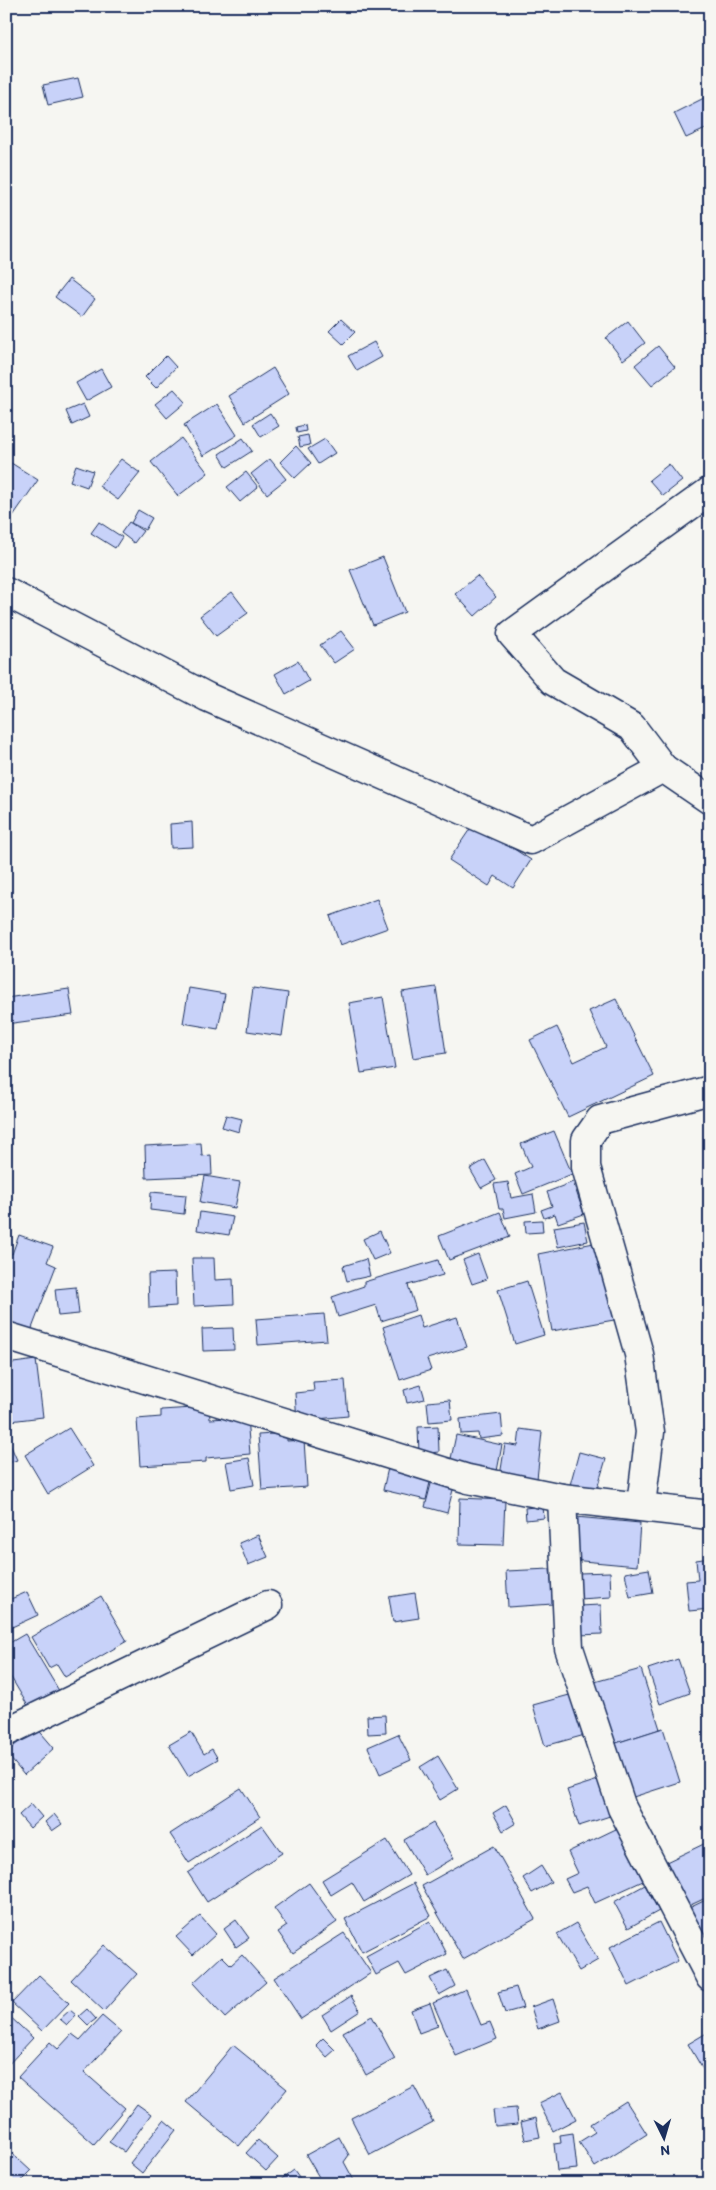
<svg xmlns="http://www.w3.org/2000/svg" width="716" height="2190" font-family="Itim,sans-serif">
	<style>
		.building { fill: #c8d2f9; stroke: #1b2f5e }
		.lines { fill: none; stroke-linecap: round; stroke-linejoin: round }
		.minor-casing { stroke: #1b2f5e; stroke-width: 31 }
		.minor { stroke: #f6f6f2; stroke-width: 28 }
	</style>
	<rect width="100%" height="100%" fill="#f6f6f2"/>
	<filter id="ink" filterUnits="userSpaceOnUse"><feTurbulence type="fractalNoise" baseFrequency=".02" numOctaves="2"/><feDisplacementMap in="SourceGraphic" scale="10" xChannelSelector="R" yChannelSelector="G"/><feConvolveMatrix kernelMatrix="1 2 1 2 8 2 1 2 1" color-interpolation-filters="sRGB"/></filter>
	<g filter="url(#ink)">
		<g class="building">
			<polygon points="78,78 83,97 48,105 43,85"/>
			<polygon points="710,95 710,127 686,138 674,113"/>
			<polygon points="69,279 95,299 82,317 55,297"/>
			<polygon points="341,319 355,332 343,344 329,331"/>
			<polygon points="628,321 645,343 623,360 606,338"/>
			<polygon points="374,342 382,357 357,371 348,356"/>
			<polygon points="658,346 675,367 652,385 635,365"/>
			<polygon points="166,356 176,367 156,388 145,377"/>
			<polygon points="273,368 289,394 245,422 229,396"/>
			<polygon points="101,369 111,387 86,401 76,383"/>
			<polygon points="174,389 186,402 167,418 155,404"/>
			<polygon points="83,404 89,417 72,425 66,411"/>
			<polygon points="217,404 237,435 203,456 184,425"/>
			<polygon points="270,413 279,426 261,437 253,424"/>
			<polygon points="305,425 306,431 297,433 296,427"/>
			<polygon points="308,435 310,445 300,447 298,437"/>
			<polygon points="181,438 208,473 178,496 151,462"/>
			<polygon points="243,438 252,451 227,467 219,454"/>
			<polygon points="325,439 335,453 318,464 308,449"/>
			<polygon points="296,446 311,463 295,478 280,462"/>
			<polygon points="121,459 140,473 118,500 99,486"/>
			<polygon points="270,459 286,479 267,494 251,474"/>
			<polygon points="8,461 38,480 13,516 6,511 6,464"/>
			<polygon points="669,464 682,481 663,496 649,480"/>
			<polygon points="76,465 93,471 87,487 70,481"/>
			<polygon points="246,472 258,487 240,502 227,487"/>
			<polygon points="138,510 152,518 145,530 131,523"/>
			<polygon points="99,522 122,537 115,548 91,533"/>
			<polygon points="129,522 143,531 134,543 121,533"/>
			<polygon points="383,557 405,612 373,625 350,570"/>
			<polygon points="477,576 496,597 475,616 455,594"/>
			<polygon points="232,592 248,613 216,636 200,616"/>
			<polygon points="341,631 355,649 334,663 320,645"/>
			<polygon points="298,661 309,681 286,694 275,674"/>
			<polygon points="192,822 193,847 171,848 170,824"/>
			<polygon points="474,823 531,860 513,888 495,876 489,886 449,860"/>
			<polygon points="377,899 388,928 340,945 330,916"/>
			<polygon points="436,987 446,1053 413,1058 402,992"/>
			<polygon points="189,988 225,994 218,1029 183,1023"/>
			<polygon points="253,988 288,993 282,1036 247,1031"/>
			<polygon points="69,989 73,1015 6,1024 6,998"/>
			<polygon points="383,997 395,1068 361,1073 349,1003"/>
			<polygon points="616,999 654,1076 568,1117 530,1040 557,1027 574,1062 606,1047 589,1011"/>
			<polygon points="226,1115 242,1119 239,1132 222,1127"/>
			<polygon points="554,1131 572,1174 523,1194 515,1174 531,1167 521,1144"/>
			<polygon points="201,1143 202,1156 211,1155 212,1175 146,1178 145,1146"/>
			<polygon points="485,1160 496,1180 481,1188 470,1169"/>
			<polygon points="205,1176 240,1182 235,1208 200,1202"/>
			<polygon points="508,1182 511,1198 533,1194 536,1212 505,1218 503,1209 499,1209 494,1184"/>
			<polygon points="573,1182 584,1214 558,1223 555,1214 544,1218 541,1210 552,1206 547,1192"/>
			<polygon points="151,1192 186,1195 184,1214 150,1210"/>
			<polygon points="200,1212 233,1217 229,1235 197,1230"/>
			<polygon points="500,1212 510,1237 449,1260 439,1236"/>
			<polygon points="542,1220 543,1232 526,1233 525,1221"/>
			<polygon points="584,1222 588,1241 558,1247 554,1227"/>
			<polygon points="380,1231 390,1253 373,1260 363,1239"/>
			<polygon points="19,1235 53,1247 47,1262 56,1266 29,1336 6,1328 6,1251 12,1254"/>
			<polygon points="599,1242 614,1320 552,1331 538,1254"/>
			<polygon points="478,1254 487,1279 472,1284 463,1260"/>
			<polygon points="192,1258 214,1258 215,1280 233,1279 234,1304 194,1306"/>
			<polygon points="366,1259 370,1276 347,1281 343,1266"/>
			<polygon points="438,1260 443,1275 408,1285 416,1310 381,1321 376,1305 338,1317 332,1297 364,1286 364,1282"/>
			<polygon points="175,1273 176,1306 149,1308 148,1274"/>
			<polygon points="527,1281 544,1335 515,1344 498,1290"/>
			<polygon points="76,1287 79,1314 58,1316 55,1289"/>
			<polygon points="324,1314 327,1340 258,1345 256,1319"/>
			<polygon points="418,1315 422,1328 457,1317 467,1347 427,1359 431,1370 400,1380 383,1327"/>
			<polygon points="233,1328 234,1350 203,1351 202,1329"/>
			<polygon points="36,1360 43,1417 10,1421 6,1390 6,1364"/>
			<polygon points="345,1380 348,1416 297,1421 295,1393 314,1391 313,1382"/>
			<polygon points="421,1385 425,1399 407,1403 404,1390"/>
			<polygon points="450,1400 452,1420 429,1422 427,1402"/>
			<polygon points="209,1407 210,1419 247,1417 250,1454 206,1458 206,1462 140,1466 137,1419 161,1417 161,1410"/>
			<polygon points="501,1414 503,1436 479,1439 478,1433 461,1434 460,1419"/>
			<polygon points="438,1426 439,1452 419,1454 418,1427"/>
			<polygon points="69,1428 93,1466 48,1494 25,1455"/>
			<polygon points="520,1429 542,1432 537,1479 500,1476 505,1444 518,1446"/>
			<polygon points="287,1433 287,1441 304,1440 307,1487 262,1490 258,1435"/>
			<polygon points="6,1435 17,1460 6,1464"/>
			<polygon points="456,1435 502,1445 497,1471 449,1468"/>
			<polygon points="579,1452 606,1459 596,1492 570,1485"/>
			<polygon points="249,1458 254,1485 231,1489 226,1462"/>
			<polygon points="388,1468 431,1478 426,1500 383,1490"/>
			<polygon points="432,1480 454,1486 447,1513 425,1507"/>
			<polygon points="460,1498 505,1500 503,1545 459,1544"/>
			<polygon points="543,1506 544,1518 526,1520 525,1508"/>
			<polygon points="576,1517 640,1523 637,1566 572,1560"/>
			<polygon points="258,1535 268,1557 248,1565 239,1543"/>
			<polygon points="710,1558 710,1609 689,1611 686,1581 698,1580 696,1560"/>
			<polygon points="550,1569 553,1604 508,1607 506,1571"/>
			<polygon points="649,1569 653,1593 630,1597 625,1573"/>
			<polygon points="610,1572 611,1597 580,1599 579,1573"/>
			<polygon points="27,1592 38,1615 12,1627 6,1615 6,1601"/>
			<polygon points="415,1593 419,1618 393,1622 389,1597"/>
			<polygon points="101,1596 127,1641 65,1677 57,1664 49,1668 31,1637"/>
			<polygon points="601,1605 602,1634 579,1635 578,1606"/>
			<polygon points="25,1634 61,1694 31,1711 6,1669 6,1645"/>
			<polygon points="678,1659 690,1693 660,1704 648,1669"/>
			<polygon points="641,1669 660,1729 610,1745 591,1683"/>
			<polygon points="573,1694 585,1735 545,1746 533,1705"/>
			<polygon points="385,1715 386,1733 368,1734 367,1716"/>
			<polygon points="36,1727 54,1748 24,1775 6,1753"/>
			<polygon points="663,1728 680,1782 627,1799 610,1745"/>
			<polygon points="191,1732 204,1754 212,1749 218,1759 188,1776 169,1745"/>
			<polygon points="398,1734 411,1760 380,1774 368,1747"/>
			<polygon points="710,1753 710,1776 708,1776 704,1755"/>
			<polygon points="438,1756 458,1789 440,1800 420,1767"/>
			<polygon points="601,1779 613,1815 579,1826 567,1790"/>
			<polygon points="241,1788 260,1817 189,1863 170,1834"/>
			<polygon points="31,1804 42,1817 30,1828 19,1815"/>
			<polygon points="506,1805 516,1823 503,1831 493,1813"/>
			<polygon points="54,1814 62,1824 52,1831 45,1822"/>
			<polygon points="433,1823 454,1858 425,1875 404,1840"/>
			<polygon points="262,1825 282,1853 207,1902 188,1873"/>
			<polygon points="618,1828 643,1881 595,1903 587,1886 572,1892 565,1879 578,1873 568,1852"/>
			<polygon points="387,1840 409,1875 364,1902 352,1882 331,1895 322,1880"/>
			<polygon points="710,1841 710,1896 682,1909 660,1865"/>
			<polygon points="494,1846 535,1919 463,1959 422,1886"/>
			<polygon points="541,1866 551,1882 532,1893 523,1878"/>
			<polygon points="309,1883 337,1922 293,1953 278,1932 287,1926 274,1908"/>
			<polygon points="414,1883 431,1916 362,1952 345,1919"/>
			<polygon points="645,1885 659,1911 628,1928 614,1902"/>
			<polygon points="710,1898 710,1941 702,1945 685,1910"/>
			<polygon points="200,1916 216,1934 193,1955 176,1937"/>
			<polygon points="236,1920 249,1938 236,1947 224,1929"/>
			<polygon points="430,1921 447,1954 406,1975 399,1963 376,1975 366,1956"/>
			<polygon points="659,1922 678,1961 629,1986 610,1947"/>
			<polygon points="576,1923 598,1960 579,1971 557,1934"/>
			<polygon points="344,1933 371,1973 301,2019 274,1978"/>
			<polygon points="104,1945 137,1974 104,2011 71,1980"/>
			<polygon points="242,1955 266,1982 225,2018 193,1983 222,1956 231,1965"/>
			<polygon points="447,1970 455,1986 439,1995 430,1978"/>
			<polygon points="39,1975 69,2003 42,2031 12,2003"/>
			<polygon points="516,1987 523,2008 505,2013 498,1992"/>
			<polygon points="466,1989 481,2025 490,2022 497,2039 456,2056 433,2003"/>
			<polygon points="351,1996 360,2011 331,2030 322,2015"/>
			<polygon points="553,1999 560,2021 538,2029 531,2007"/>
			<polygon points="430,2003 438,2026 419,2033 411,2010"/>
			<polygon points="87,2009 96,2019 88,2025 79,2016"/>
			<polygon points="70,2010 76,2015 67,2025 60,2019"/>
			<polygon points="6,2013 33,2038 6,2067"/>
			<polygon points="102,2016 121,2032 84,2072 125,2108 94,2144 18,2077 50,2042 58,2049 72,2034 80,2040"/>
			<polygon points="372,2016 395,2059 366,2075 343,2032"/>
			<polygon points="710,2031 710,2077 708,2078 688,2044"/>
			<polygon points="323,2038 335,2050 327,2057 316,2045"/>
			<polygon points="233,2045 287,2089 239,2146 186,2102"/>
			<polygon points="414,2086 433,2122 370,2155 351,2118"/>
			<polygon points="562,2092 576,2119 553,2131 539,2103"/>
			<polygon points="626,2101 647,2134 595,2167 579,2142 595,2132 590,2124"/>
			<polygon points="137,2104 151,2114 124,2152 109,2142"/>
			<polygon points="516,2108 518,2124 495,2126 493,2110"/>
			<polygon points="536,2118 540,2137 525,2140 521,2122"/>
			<polygon points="164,2120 176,2130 142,2173 130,2163"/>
			<polygon points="573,2133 577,2169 557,2171 554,2144 561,2143 560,2135"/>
			<polygon points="339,2137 349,2155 344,2162 356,2184 323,2184 306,2155"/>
			<polygon points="258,2140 278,2158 266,2171 246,2153"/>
			<polygon points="6,2148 31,2171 18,2184 6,2184"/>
			<polygon points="294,2170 304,2184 275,2184"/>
		</g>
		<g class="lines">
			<defs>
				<g id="minor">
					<polyline points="6,592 207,697 531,840 663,768 710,800"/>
					<polyline points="663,768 632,727 553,681 512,634 710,491"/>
					<polyline points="6,1336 468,1479 562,1498 710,1515"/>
					<polyline points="562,1498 569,1648 622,1808 710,1977"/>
					<polyline points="641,1505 650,1432 639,1354 586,1167 586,1140 600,1120 710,1090"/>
					<polyline points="6,1732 268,1605"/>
				</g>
			</defs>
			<use href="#minor" class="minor-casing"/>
			<use href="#minor" class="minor"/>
		</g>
	</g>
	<rect width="716" height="2190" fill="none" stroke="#f6f6f2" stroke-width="25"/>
	<rect x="12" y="12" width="691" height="2165" fill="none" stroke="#1b2f5e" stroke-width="2" filter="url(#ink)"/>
	<g transform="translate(664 2138) rotate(175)" stroke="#f6f6f2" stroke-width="4" paint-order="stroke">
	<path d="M0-4L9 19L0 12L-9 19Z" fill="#1b2f5e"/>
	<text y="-8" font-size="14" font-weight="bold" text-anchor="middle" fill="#1b2f5e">N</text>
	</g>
</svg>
